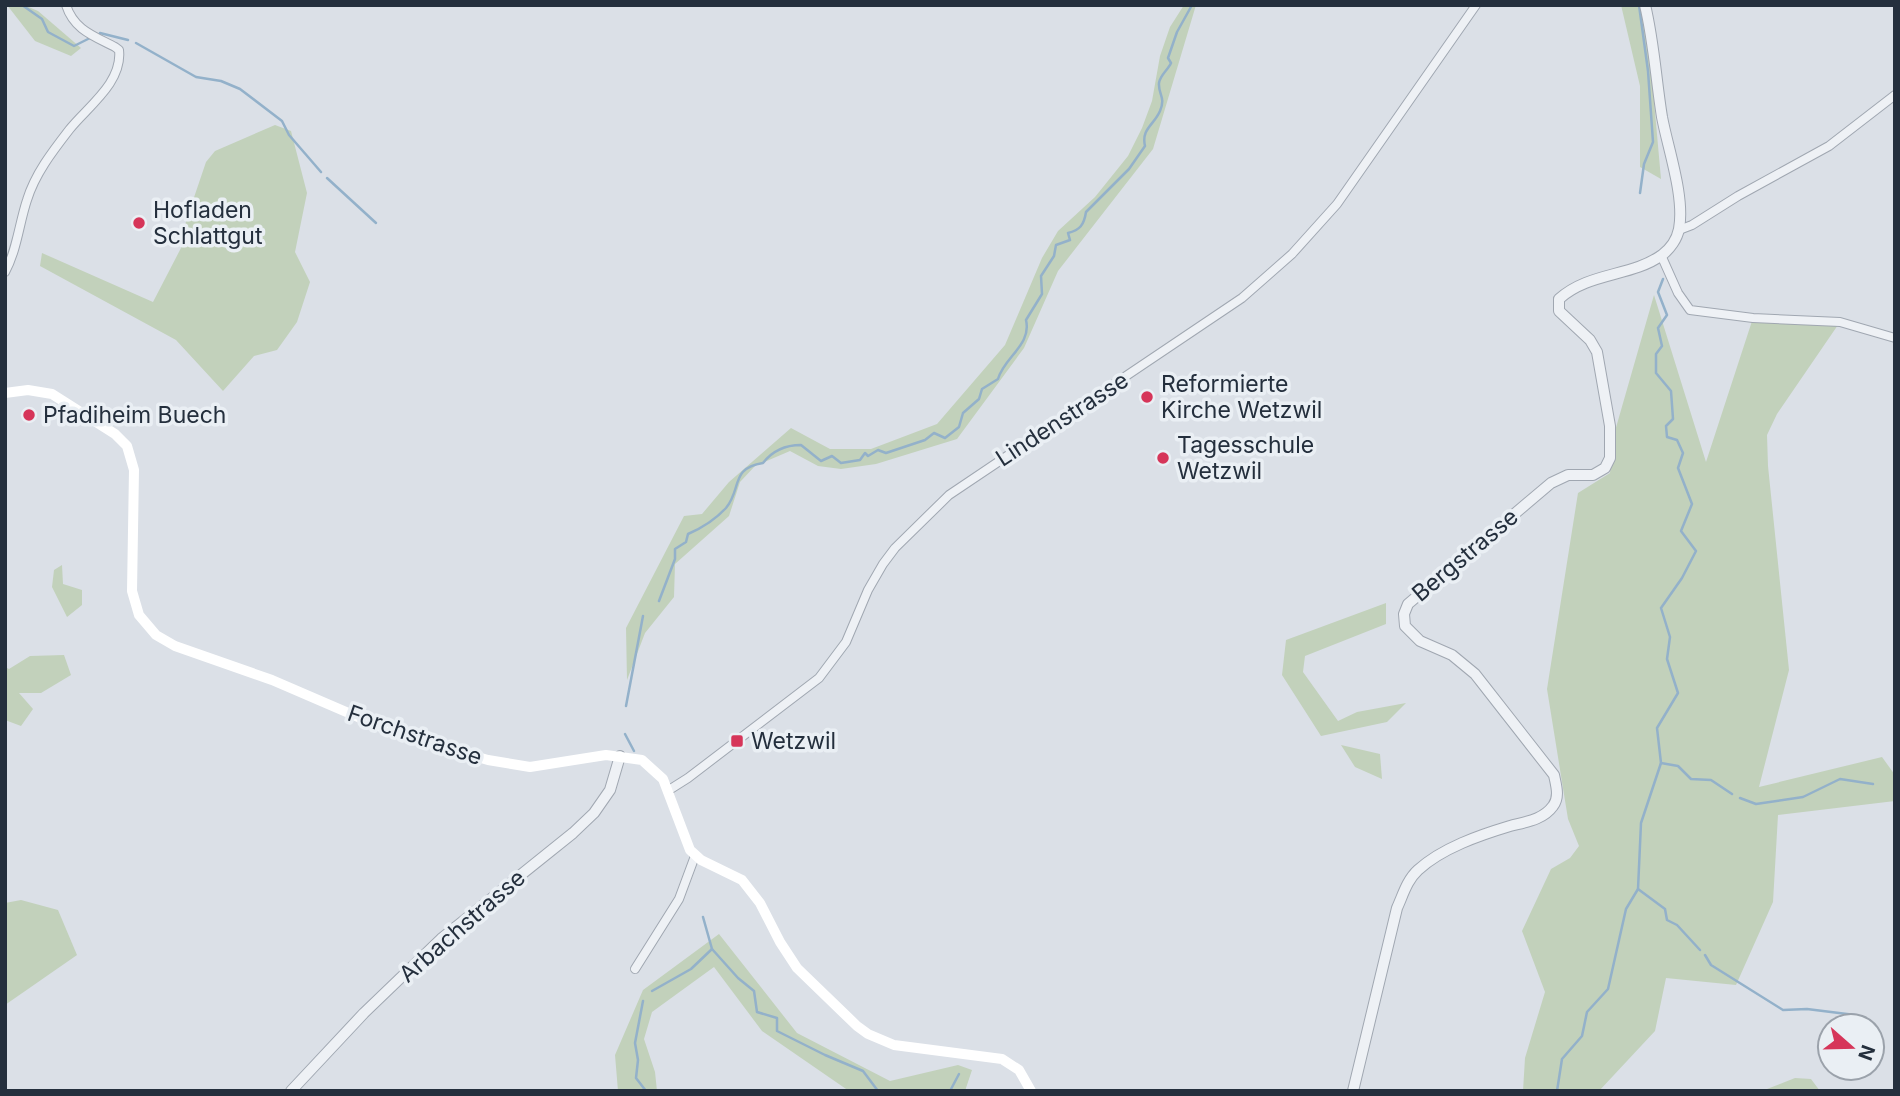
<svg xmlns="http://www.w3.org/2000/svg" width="1900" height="1096" font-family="Inter,sans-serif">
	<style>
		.green { fill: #c2d1bb }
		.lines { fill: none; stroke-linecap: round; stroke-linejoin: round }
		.stream { stroke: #93b1ca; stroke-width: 2.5 }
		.minor-casing { stroke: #a0a7b1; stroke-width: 10 }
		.tertiary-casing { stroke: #a0a7b1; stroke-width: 12 }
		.minor { stroke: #eef1f5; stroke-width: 8 }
		.tertiary { stroke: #eef1f5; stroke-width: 10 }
		.secondary { stroke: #fff; stroke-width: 10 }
		.poi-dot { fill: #d63559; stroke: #eaeff4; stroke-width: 2.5 }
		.labels { text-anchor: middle; stroke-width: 7; stroke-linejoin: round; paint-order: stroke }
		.poi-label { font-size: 23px; fill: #242f3d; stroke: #eaeff4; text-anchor: start }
		.street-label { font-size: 23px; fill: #242f3d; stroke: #eaeff4 }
	</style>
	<rect width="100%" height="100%" fill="#dbe0e7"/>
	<g class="green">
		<polygon points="7,5 24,5 38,11 81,48 71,56 35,41"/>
		<polygon points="1184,5 1196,5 1153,149 1058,271 1024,348 957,439 876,464 841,469 818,466 790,451 755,466 740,482 729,516 675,564 674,597 645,633 627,680 626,628 684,516 702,514 729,482 791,428 830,449 871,449 937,424 1005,345 1042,258 1058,231 1095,197 1128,156 1142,128 1152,101 1160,56 1170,27"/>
		<polygon points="1621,5 1642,5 1647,23 1661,179 1640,167 1640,86"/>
		<polygon points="275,125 291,131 307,193 295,252 310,282 297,322 277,350 254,356 223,391 176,340 40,266 42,253 153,302 181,248 186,221 206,162 215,151"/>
		<polygon points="1654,295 1706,462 1753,318 1840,322 1777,414 1767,435 1768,466 1789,670 1759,787 1882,757 1895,775 1895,801 1778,815 1773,902 1736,985 1666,978 1655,1031 1599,1091 1523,1091 1525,1058 1545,992 1522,931 1551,869 1570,858 1579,846 1568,819 1547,689 1578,493 1610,473 1613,438"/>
		<polygon points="62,565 63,584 82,590 82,605 67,617 52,587 54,570"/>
		<polygon points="1386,603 1386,624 1305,656 1303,672 1338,721 1357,712 1406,703 1387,722 1321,736 1282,675 1286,640"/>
		<polygon points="64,655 71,675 41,693 19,693 33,709 21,726 5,720 5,667 9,669 30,656"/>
		<polygon points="1341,745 1380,754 1382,779 1355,767"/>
		<polygon points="21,900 58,910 77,955 5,1005 5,903"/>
		<polygon points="719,934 797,1033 890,1081 958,1065 972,1070 965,1091 849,1091 762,1031 714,967 652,1012 644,1039 655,1072 657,1091 618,1091 615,1055 643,990"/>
		<polygon points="1795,1078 1811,1079 1820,1091 1768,1091 1767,1089"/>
	</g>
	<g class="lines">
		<g class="stream">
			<polyline points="22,5 42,19 48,32 74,46 90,38"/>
			<polyline points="1639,5 1648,71 1653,142 1644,164 1640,193"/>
			<polyline points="100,33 128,40"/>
			<polyline points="136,43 196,77 221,81 240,89 282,121 289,135 321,172"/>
			<polyline points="327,178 376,223"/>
			<path d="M659,601L675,559V549L686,542L688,534C702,528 715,520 726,508C742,489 730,468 763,463C773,450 785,445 801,445L821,461L832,456L841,463L860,460L865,453L868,456L878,450L886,453L925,440L934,433L945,438L959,427L963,413L979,399L982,389L998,379C1004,357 1032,345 1026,320L1042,294L1041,276L1054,256L1056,245L1070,240L1068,233C1080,230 1084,225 1086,212L1129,169L1145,146C1141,129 1154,125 1160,111C1166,97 1158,94 1159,83C1160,75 1168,70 1171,63L1168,58L1177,32L1192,5"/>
			<polyline points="626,706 643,616"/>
			<polyline points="625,734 634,751"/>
			<polyline points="1661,763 1678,766 1691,779 1711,780 1732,794"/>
			<polyline points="1740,798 1756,804 1803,797 1840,779 1873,784"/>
			<polyline points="1638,889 1665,909 1667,920 1677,925 1700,950"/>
			<polyline points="703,917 712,949 738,978 754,991 757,1012 777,1018 777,1031 825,1055 863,1071 878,1091"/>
			<polyline points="1705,955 1711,965 1783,1010 1807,1009 1855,1015"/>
			<polyline points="652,991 691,969 712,949"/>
			<polyline points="643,1001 635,1043 638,1060 636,1078 646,1091"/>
			<polyline points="950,1091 959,1074"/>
			<polyline points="1557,1091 1562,1059 1582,1036 1587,1012 1608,989 1626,909 1638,889 1641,823 1661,763 1657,728 1678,693 1667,659 1670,637 1661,608 1682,578 1696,551 1681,531 1692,504 1678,468 1683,453 1677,440 1667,437 1666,426 1673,419 1671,391 1656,373 1656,354 1662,346 1658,328 1667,315 1658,292 1663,279"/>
		</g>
		<defs>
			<g id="minor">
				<polyline points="1679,230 1692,225 1738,196 1829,146 1895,95"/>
				<polyline points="1661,255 1678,293 1690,310 1753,318 1840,322 1895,338"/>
				<path d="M5,272C17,250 19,224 27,200C35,174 52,152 69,130C86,108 123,83 119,50L115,47C94,36 74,30 66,5"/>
				<polyline points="669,790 688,778 819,678 846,642 868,590 883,564 895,548 949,495 1242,298 1292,254 1337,204 1476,5"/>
				<polyline points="635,969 679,899 695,856"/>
			</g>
			<g id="tertiary">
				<polyline points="291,1091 364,1013 441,939 573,833 594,813 610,790 620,756"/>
				<path d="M1353,1091L1397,908C1403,895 1407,880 1418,870C1442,848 1480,835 1510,826C1525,822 1543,820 1553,806C1560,797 1556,785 1554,775L1475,674L1452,655L1420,641L1405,626L1404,614L1408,604L1551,483L1568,475H1593L1605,468L1610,458V426L1597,352L1590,340L1559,311V299C1589,272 1631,277 1662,255C1670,249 1677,239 1679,229C1685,197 1668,149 1662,117C1656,80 1654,42 1645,5"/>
			</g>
		</defs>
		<use href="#minor" class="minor-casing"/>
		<use href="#tertiary" class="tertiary-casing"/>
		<use href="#minor" class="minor"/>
		<use href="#tertiary" class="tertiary"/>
		<polyline class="secondary" points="5,393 28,390 52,394 115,434 127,446 134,470 132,591 139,615 156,635 175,646 272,680 395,733 488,760 530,767 606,755 642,760 663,779 690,850 701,860 742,880 760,903 780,942 797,968 857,1026 868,1034 894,1045 1002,1059 1019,1070 1031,1091"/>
	</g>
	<g class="poi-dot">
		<circle cx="139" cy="223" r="7"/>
		<circle cx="1147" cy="397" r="7"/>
		<circle cx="29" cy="415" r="7"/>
		<circle cx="1163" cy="458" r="7"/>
		<rect x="730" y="734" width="14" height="14" rx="3.5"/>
	</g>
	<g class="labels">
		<g class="poi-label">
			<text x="153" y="218">Hofladen<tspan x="153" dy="26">Schlattgut</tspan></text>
			<text x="1161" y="392">Reformierte<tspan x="1161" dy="26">Kirche Wetzwil</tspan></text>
			<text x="43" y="423">Pfadiheim Buech</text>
			<text x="1177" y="453">Tagesschule<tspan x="1177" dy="26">Wetzwil</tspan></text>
			<text x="751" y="749">Wetzwil</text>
		</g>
		<g class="street-label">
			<text transform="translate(1062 419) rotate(-33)" y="8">Lindenstrasse</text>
			<text transform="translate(1465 555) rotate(-40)" y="8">Bergstrasse</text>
			<text transform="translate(415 735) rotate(19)" y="8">Forchstrasse</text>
			<text transform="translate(462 926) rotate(-41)" y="8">Arbachstrasse</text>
		</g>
	</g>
	<rect width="1900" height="1096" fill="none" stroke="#242f3d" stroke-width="14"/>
	<g transform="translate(1851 1047) rotate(110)"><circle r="33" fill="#eaeff4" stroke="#9ba2ab" stroke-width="2"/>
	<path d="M0-5L12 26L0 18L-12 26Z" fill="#d63559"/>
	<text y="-10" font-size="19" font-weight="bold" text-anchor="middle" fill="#242f3d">N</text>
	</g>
</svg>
